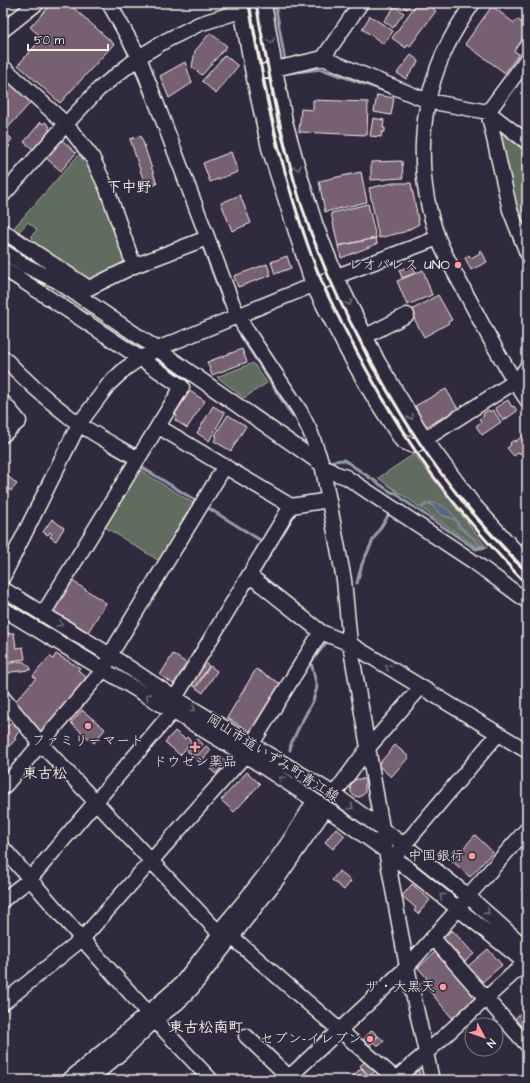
<svg xmlns="http://www.w3.org/2000/svg" width="530" height="1083" font-family="'Architects Daughter','Klee One',sans-serif">
<rect width="100%" height="100%" fill="#2f2a3d"/>
<filter id="ink" filterUnits="userSpaceOnUse"><feTurbulence type="fractalNoise" baseFrequency=".025" numOctaves="2"/><feDisplacementMap in="SourceGraphic" scale="8" xChannelSelector="R" yChannelSelector="G"/><feConvolveMatrix kernelMatrix="1 2 1 2 8 2 1 2 1" color-interpolation-filters="sRGB"/></filter>
<g filter="url(#ink)">
<path fill="#606c61" stroke="#aaaea4" d="M500 132 527 153V234L516 206Z
M82 151 91 166 127 259 124 266 88 281 29 243 33 238 31 236 37 230 28 222 16 235 11 231Z
M253 363 267 383 244 398 217 377Z
M414 454 485 545 477 547 378 478Z
M138 469 195 504 161 562 103 526Z"/>
<path fill="#566680" stroke="#959eaa" d="M428 503C441 502 449 509 456 519 458 522 459 524 461 527 468 533 476 539 482 546L481 547 464 531 458 527 457 523 454 519 441 515 432 505 429 504 421 508 423 505Z"/>
<g fill="none" stroke-linecap="round" stroke-linejoin="round">
<path stroke="#959eaa" stroke-width="3" d="M100 3 106 12
M275 3 285 61
M31 17 48 3
M124 43 130 58
M134 67 151 108
M289 73 321 69 391 93
M202 244 224 303
M241 336 292 416
M333 461 344 460 391 492 396 493 405 501 476 549 486 547
M138 465 198 502
M205 506 265 543
M357 583 362 564 374 538 391 511
M290 750 291 744 299 727 313 701 317 687 311 662 326 643"/>
</g>
<path fill="#776072" stroke="#f4f1e8" d="M52 3H68L114 44 60 103 18 65 42 38 30 27Z
M399 3H411L407 9Z
M417 3H433L436 5 433 9 436 11 410 46 408 44 406 48 392 38Z
M395 6 404 13 393 28 384 21Z
M492 6 514 23 517 19 527 27V33L514 51 519 54 505 73 465 44Z
M370 16 393 31 384 44 362 29Z
M210 33 227 46 202 75 192 67 195 51Z
M225 55 238 66 216 94 202 81Z
M411 55 419 61 406 79 397 73Z
M185 62 192 83 169 98 160 76Z
M9 81 32 101 6 130 3 127V87Z
M377 95 394 98 391 115 374 112Z
M313 100 368 102 367 135 299 132 301 109 313 110Z
M373 118 384 120 383 128H385V132H382L381 137 370 136Z
M41 122 43 124 45 122 50 127 48 129 51 131 34 150 24 142Z
M3 131 12 139 8 144 10 146 6 151 3 150Z
M141 136 157 184 146 188 130 139Z
M62 140 76 153 61 171 46 158Z
M231 152 238 172 210 182 203 163Z
M402 161 403 178 371 180V162Z
M361 172 367 202 325 212 319 181Z
M393 183H411L419 224 404 232 379 238 369 188Z
M240 195 251 223 232 231 221 203Z
M368 204 376 238 338 246 331 213Z
M376 238 377 244 341 258 338 246Z
M481 250 487 262 471 270 465 258 469 255 471 258 480 253 479 251Z
M287 256 291 268 275 274 271 262Z
M267 264 271 275 238 287 234 276Z
M413 265 415 273 402 278 399 270Z
M423 270 432 295 407 305 397 281Z
M438 295 452 320 448 322 449 323 424 337 410 311Z
M242 349 247 362 212 375 207 362Z
M446 389 458 409 426 427 415 406Z
M190 391 205 401 187 428 175 420 177 416 175 414Z
M508 400 512 407 514 406 517 411 503 421 495 408Z
M213 406 225 413 209 441 197 433Z
M489 410 490 412 493 410 501 422 482 435 476 426 481 422 479 419 484 416 483 414Z
M228 415 246 426 231 451 214 441 217 436 215 435Z
M524 435 527 440V448L520 454 519 452 514 456 507 448 511 445 510 443 514 440 515 442Z
M3 472 17 484 11 491 3 485Z
M52 519 64 528 56 541 50 537 52 534 50 532 48 535 43 532Z
M71 580 106 603 88 632 52 610Z
M14 633 16 648 23 647 25 659 3 662V648H4L3 634Z
M56 654 80 668 78 670 89 680 41 737 12 705 36 678 33 676 50 656 53 659Z
M173 654 189 665 185 671 183 670 174 684 160 675Z
M23 661 31 668 30 670 11 672 5 677 3 675V665L5 664Z
M202 661 209 666 195 687 188 682Z
M210 666 217 671 203 693 196 688Z
M256 669 281 684 251 732 227 718Z
M82 710 105 729 94 743 71 723Z
M13 721 22 729 14 737 16 739 3 753V731Z
M175 731 185 739 187 737 192 742 180 755 165 742Z
M197 739 203 744 194 756 187 751Z
M395 745 409 757 391 777 378 765Z
M206 746 211 750 200 763 195 758Z
M221 757 227 762 216 774 210 769Z
M247 772 260 784 234 812 221 800Z
M357 779H365V793L360 797 354 796 351 792 350 786 353 781Z
M336 828 345 836 333 849 325 842Z
M475 835 493 852 470 877 452 861Z
M339 871 351 881 344 890 332 880Z
M412 884 430 900 418 914 414 911 416 908 402 896Z
M452 930 474 954 463 963 442 939Z
M488 949 502 965 481 983 467 967Z
M436 951 476 997 453 1019 422 982 427 978 418 968Z
M527 1008V1033L514 1019Z
M372 1030 378 1036 368 1048 361 1042Z
M378 1036 384 1041 379 1046 373 1042Z
M365 1061 375 1071 370 1076 360 1066Z
M418 1067 421 1080H407L405 1074Z
M361 1068 367 1075 362 1080H357L353 1076Z"/>
<g fill="none" stroke-linecap="round" stroke-linejoin="round">
<defs>
<path id="minor" d="M109 3 139 57 233 305 238 316 245 328 300 411 310 431 322 464 344 580 350 644 386 851 407 967 432 1080
M240 3 253 74 269 148 313 285 348 352 373 396 402 441 411 445H416L508 386 522 374 527 367
M264 3 275 69 285 121 300 175 316 226 336 276 378 362 425 439 473 504 520 556 527 562
M473 3C464 16 455 30 448 44 418 104 415 176 438 238 447 261 460 282 471 303 488 336 506 369 527 400
M3 30 37 3
M323 58 361 3
M527 59 488 112 510 210 527 253
M3 67 66 124 92 157 107 189 134 266
M253 74 323 58 428 101 488 112 527 142
M3 195 66 124 99 89 139 57 165 41 199 24 241 11
M3 231 89 288 134 266 207 238
M3 251 24 265 57 281 157 349 334 473 346 477 474 562 527 601
M3 268C63 307 124 346 182 387L43 614
M366 336 407 315
M3 357C23 378 45 398 67 415 88 432 115 445 138 459
M3 402 19 421 3 435
M159 427 291 506 329 500
M249 575 321 632 350 644 527 751
M3 577 79 424 109 384 126 368 141 358 157 349 313 285 438 238
M3 589 43 614 110 655 175 698 334 794 404 845 468 896 527 949
M3 609 245 755 326 808 386 851 527 964
M3 698 41 744 220 934 231 939
M175 698 291 506
M3 788 104 669 113 650 225 466
M334 794 368 748 421 687
M3 848 82 939 148 1013 211 1080
M399 851 498 734
M3 900 30 879 173 711
M219 931C254 891 288 848 314 801
M232 937 397 1080
M433 938 527 1045
M3 1003 82 939 245 755 321 632
M246 1036 289 1077
M69 1080 140 1020 181 984 220 934
M89 1080 121 1053 155 1020 177 1003 192 988 278 878 326 808
M286 1080 407 967 458 909 468 896 527 829
M394 1080 426 1053 527 961"/>
</defs>
<use href="#minor" stroke="#f4f1e8" stroke-width="17"/>
<use href="#minor" stroke="#2f2a3d" stroke-width="14"/>
<path stroke="#f4f1e8" stroke-width="3" d="M249 3C265 91 282 178 314 262 326 294 342 324 358 354 378 391 399 428 423 462 454 506 490 546 527 585
M256 3C268 71 281 138 301 204 317 253 338 301 363 346 383 384 404 421 429 457 458 498 492 536 527 572"/>
</g>
<defs><path id="oneway-chevron" d="M-2-3.5L2.5 0L-2 3.5" fill="none" stroke-width="1.6" stroke-linecap="round" stroke-linejoin="round"/></defs>
<g stroke="#747079">
<use href="#oneway-chevron" transform="translate(271 41) rotate(81)"/>
<use href="#oneway-chevron" transform="translate(298 168) rotate(75)"/>
<use href="#oneway-chevron" transform="translate(349 303) rotate(64)"/>
<use href="#oneway-chevron" transform="translate(411 417) rotate(59)"/>
<use href="#oneway-chevron" transform="translate(60 624) rotate(30)"/>
<use href="#oneway-chevron" transform="translate(388 667) rotate(-149)"/>
<use href="#oneway-chevron" transform="translate(148 696) rotate(-149)"/>
<use href="#oneway-chevron" transform="translate(193 709) rotate(31)"/>
<use href="#oneway-chevron" transform="translate(281 779) rotate(-146)"/>
<use href="#oneway-chevron" transform="translate(351 807) rotate(36)"/>
<use href="#oneway-chevron" transform="translate(442 896) rotate(-141)"/>
<use href="#oneway-chevron" transform="translate(487 912) rotate(42)"/>
</g>
</g>
<g fill="#ff9aa2" stroke="#2f2a3d" stroke-width="1.5">
<circle cx="458" cy="265" r="4"/>
<circle cx="88" cy="726" r="4"/>
<path d="M193 741h4v4h4v4h-4v4h-4v-4h-4v-4h4z"/>
<circle cx="472" cy="856" r="4"/>
<circle cx="443" cy="987" r="4"/>
<circle cx="370" cy="1039" r="4"/>
</g>
<g text-anchor="middle" dominant-baseline="central" stroke-width="3" stroke-linejoin="round" paint-order="stroke">
<g font-size="14" fill="#f4f1e8" stroke="#2f2a3d" text-anchor="end">
<text x="450" y="265">レオパレス UNO</text>
<text x="88" y="741" text-anchor="middle">ファミリーマート</text>
<text x="195" y="762" text-anchor="middle">ドウゼン薬品</text>
<text x="464" y="856">中国銀行</text>
<text x="435" y="987">ザ・大黒天</text>
<text x="362" y="1039">セブン-イレブン</text>
</g>
<g font-size="14" fill="#f4f1e8" stroke="#2f2a3d">
<text transform="translate(273 758) rotate(32)">岡山市道いずみ町青江線</text>
</g>
<g font-size="15" font-weight="bold" fill="#f4f1e8" stroke="#2f2a3d">
<text x="129" y="187">下中野</text>
<text x="45" y="773">東古松</text>
<text x="206" y="1027">東古松南町</text>
</g>
</g>
<rect width="530" height="1083" fill="none" stroke="#2f2a3d" stroke-width="16"/>
<rect x="8" y="8" width="514" height="1067" fill="none" stroke="#f4f1e8" stroke-width="1.5" filter="url(#ink)"/>
<g transform="translate(484 1037) rotate(131)"><circle r="19" fill="#2f2a3d" stroke="#7e7a81"/>
<path d="M0-3L7 15L0 10L-7 15Z" fill="#ff9aa2"/>
<text y="-6" font-size="11" font-weight="bold" text-anchor="middle" fill="#f4f1e8">N</text>
</g>
<path d="M28 44v6h80v-6" fill="none" stroke="#f4f1e8" stroke-width="2"/>
<text x="34" y="44" font-size="12" fill="#f4f1e8" stroke="#2f2a3d" stroke-width="3" paint-order="stroke">50 m</text>
</svg>
